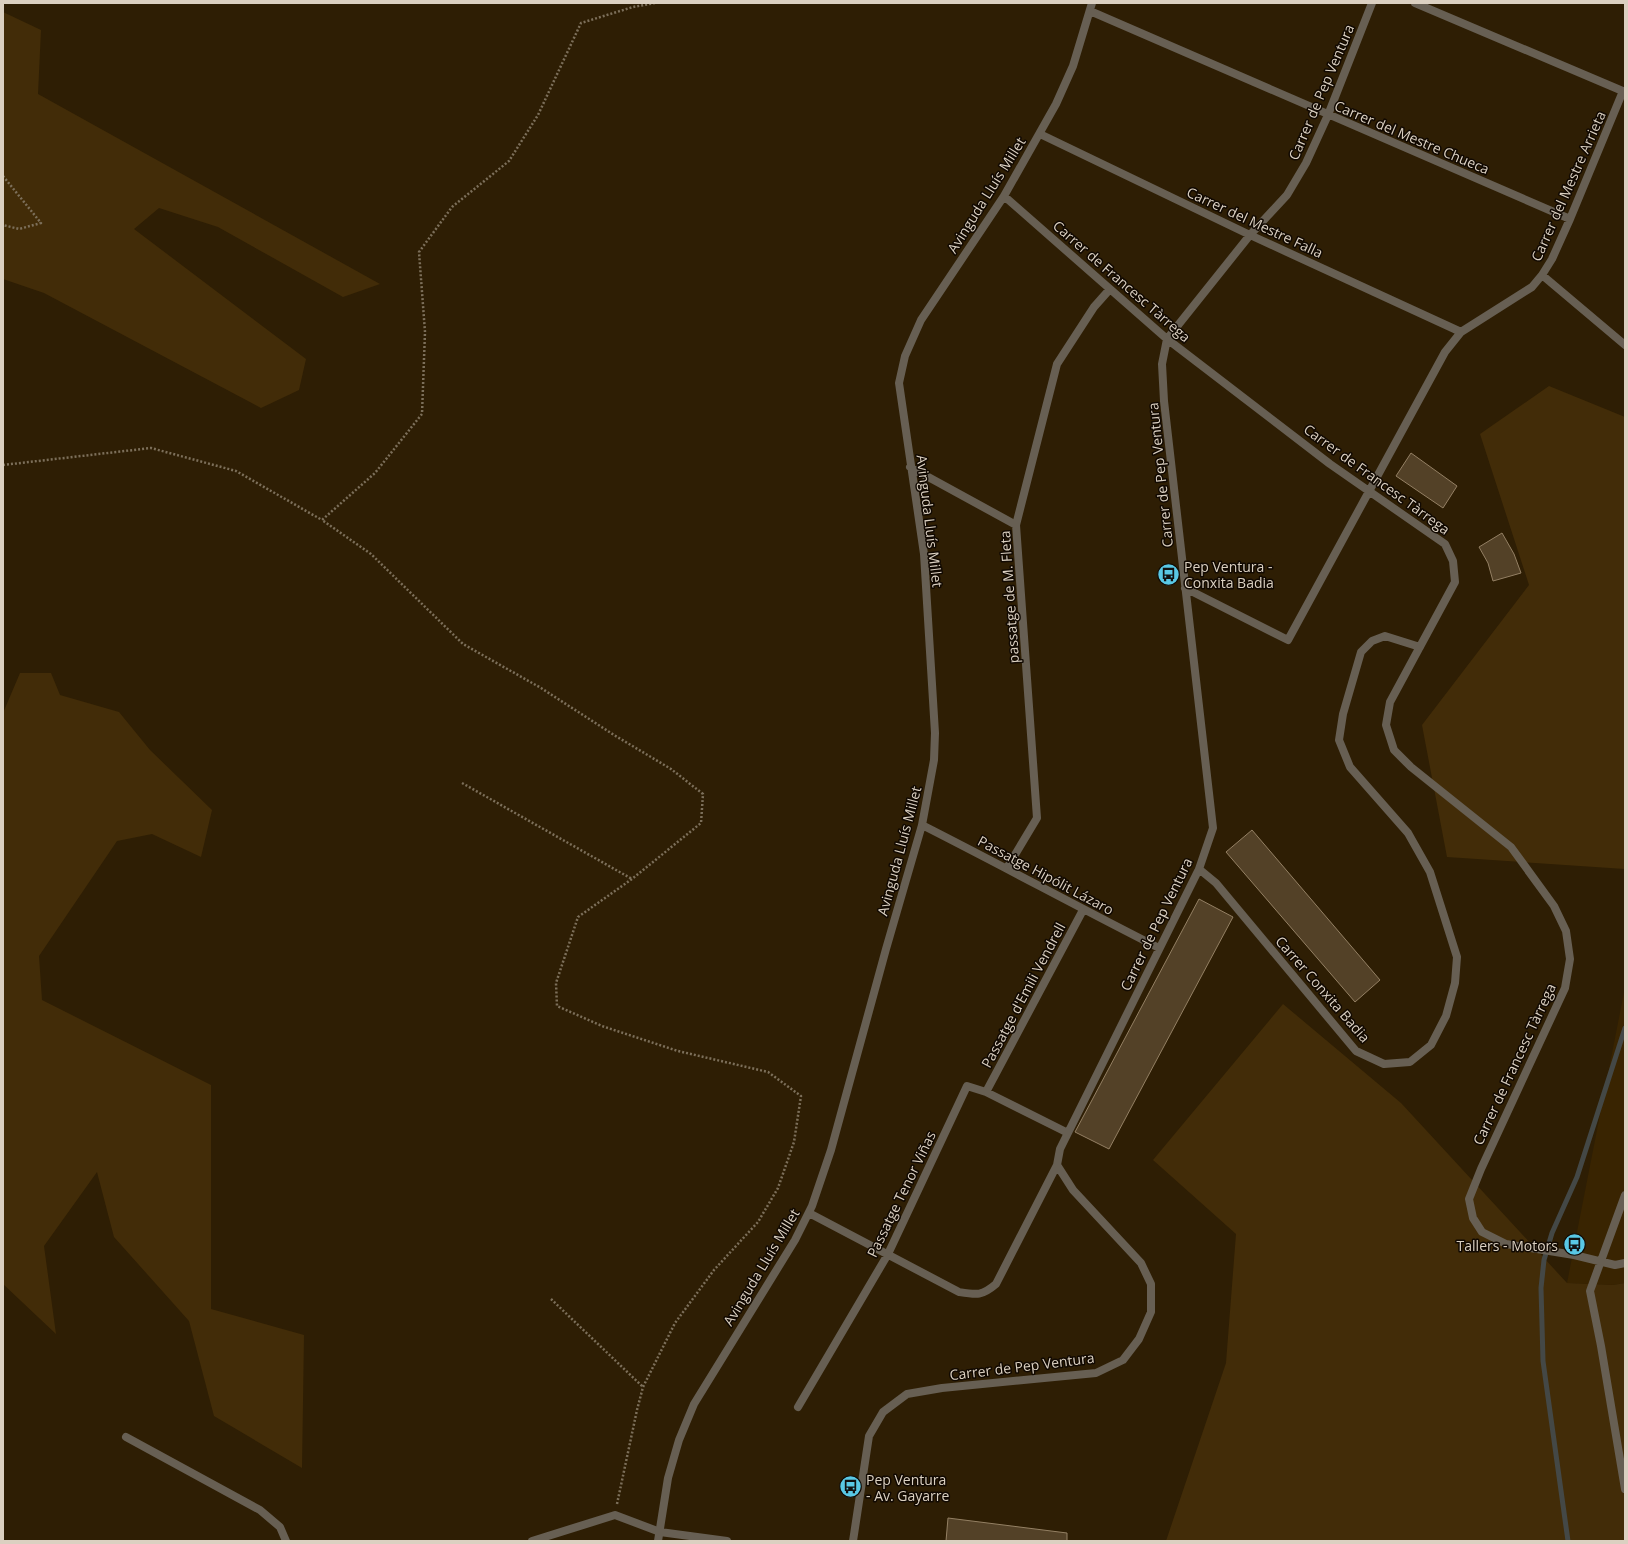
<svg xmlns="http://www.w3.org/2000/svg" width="1628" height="1544" font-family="'Open Sans',sans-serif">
<rect width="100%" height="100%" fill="#2e1e04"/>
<path fill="#392401" d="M1625 987V1283L1613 1285 1567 1283Z"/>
<path fill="#422c08" d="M3 12 41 30 38 94 380 284 343 297 218 227 159 208 134 229 306 359 299 390 261 408 44 293 3 279Z
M1549 386 1625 417V869L1447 857 1422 725 1529 585 1480 434Z
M20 673H51L60 695 119 712 150 750 212 810 201 857 152 834 117 841 39 956 42 1000 211 1085V1309L304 1335 302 1468 214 1416 189 1321 114 1237 97 1172 44 1246 56 1334 3 1284V713Z
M1283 1004 1401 1103 1567 1283 1613 1285 1625 1283V1541H1166L1226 1363 1236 1234 1153 1160Z"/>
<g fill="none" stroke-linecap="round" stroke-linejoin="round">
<path stroke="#444846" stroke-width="5" d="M1568 1541 1543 1361 1541 1288 1544 1260 1552 1233 1577 1177 1625 1028"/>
</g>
<path fill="#534127" stroke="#948064" d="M1411 453 1457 486 1443 508 1396 476Z
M1502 533 1514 554 1521 573 1493 581 1488 563 1479 547Z
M1252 830 1380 980 1355 1002 1226 852Z
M1199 899 1233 917 1109 1149 1075 1132Z
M948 1518 1067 1533V1541H946Z"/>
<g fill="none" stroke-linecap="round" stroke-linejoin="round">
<path stroke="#7c6f5a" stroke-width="2.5" stroke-dasharray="2 2" stroke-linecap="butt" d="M3 176 41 223 19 229 3 225
M3 465 151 448 236 471 322 520
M462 783 632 879
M551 1299 643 1387
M617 1504 637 1410 643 1387 675 1323 714 1270 758 1222 778 1188 794 1142 801 1096 768 1072 678 1051 602 1026 557 1006 556 983 578 917 632 879 701 823 703 794 671 769 614 735 541 688 463 644 371 554 322 520 375 473 422 414 425 332 419 252 452 207 509 161 538 115 581 23 633 7 655 3"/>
<path stroke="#675f53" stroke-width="8" d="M126 1437 260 1510 280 1527 286 1541
M532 1541 615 1515 660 1532"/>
<path stroke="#675f53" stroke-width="8" d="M1415 3 1625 92
M1090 11 1570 219
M1040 134 1250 235 1461 332
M1004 196 1167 339 1330 464 1445 544 1453 561 1455 582 1390 702 1386 725 1394 750 1411 767 1511 847 1554 906 1566 931 1570 959 1565 988 1481 1169 1469 1199 1473 1218 1482 1232 1506 1244 1574 1255 1615 1265 1625 1263
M1542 275 1625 345
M910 467 1016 525
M1185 588 1288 640 1445 352 1461 332 1532 287 1542 275 1552 259 1570 219 1623 91
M922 825C1001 865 1080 908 1159 948
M1007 868 1037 818 1016 525 1057 364 1094 307 1110 289
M1199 869 1216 883 1356 1051 1384 1064 1410 1062 1431 1045 1446 1016 1455 983 1457 957 1430 872 1408 833 1350 767 1339 740 1343 714 1361 652 1372 641 1385 636 1420 647
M986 1092 1083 910
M1625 1195 1590 1291 1601 1346 1625 1489
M809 1213 959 1292C977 1295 982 1296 996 1284L1057 1165
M798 1407 888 1254 967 1086 986 1092 1068 1133
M660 1532 727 1541
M658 1541 668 1478 679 1440 694 1404 795 1240 812 1206 831 1150 886 949 922 825 934 760 935 733 924 554 899 383 905 356 921 320 1004 196 1056 104 1073 66 1092 3
M853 1541 869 1436 883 1412 907 1394 942 1388 1096 1373 1123 1360 1139 1339 1151 1312V1284L1141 1263 1073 1190 1057 1165 1060 1149 1199 869 1213 828 1164 401 1162 364 1167 339 1250 235 1287 195 1306 163 1328 115 1372 3"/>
</g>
<defs>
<symbol id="bus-disc" viewBox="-11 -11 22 22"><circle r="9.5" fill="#59c8e5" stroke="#110902"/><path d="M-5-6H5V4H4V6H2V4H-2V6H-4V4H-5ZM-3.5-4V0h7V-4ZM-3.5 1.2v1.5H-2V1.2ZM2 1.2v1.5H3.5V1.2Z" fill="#111"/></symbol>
</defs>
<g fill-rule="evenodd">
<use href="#bus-disc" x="1156" y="562" width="25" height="25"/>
<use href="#bus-disc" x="1562" y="1232" width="25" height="25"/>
<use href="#bus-disc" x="838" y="1474" width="25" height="25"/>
</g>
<g text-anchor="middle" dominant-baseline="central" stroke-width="3" stroke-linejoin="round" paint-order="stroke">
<g font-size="14" fill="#dbd0c1" stroke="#110902">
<text transform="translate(1321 92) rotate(-67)">Carrer de Pep Ventura</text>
<text transform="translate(1412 137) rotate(23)">Carrer del Mestre Chueca</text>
<text transform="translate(1568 186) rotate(-66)">Carrer del Mestre Arrieta</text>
<text transform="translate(986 195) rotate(-58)">Avinguda Lluís Millet</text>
<text transform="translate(1255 222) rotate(25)">Carrer del Mestre Falla</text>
<text transform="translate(1122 281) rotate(41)">Carrer de Francesc Tàrrega</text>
<text transform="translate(1160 475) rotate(-96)">Carrer de Pep Ventura</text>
<text transform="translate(1377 479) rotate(36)">Carrer de Francesc Tàrrega</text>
<text transform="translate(930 521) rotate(83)">Avinguda Lluís Millet</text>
<text transform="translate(1009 597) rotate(-94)">passatge de M. Fleta</text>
<text transform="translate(899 851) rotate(-75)">Avinguda Lluís Millet</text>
<text transform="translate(1046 875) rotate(28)">Passatge Hipólit Lázaro</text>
<text transform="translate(1156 924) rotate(-64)">Carrer de Pep Ventura</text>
<text transform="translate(1323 989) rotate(49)">Carrer Conxita Badia</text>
<text transform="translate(1023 995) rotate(-62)">Passatge d'Emili Vendrell</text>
<text transform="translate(1514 1064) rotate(-65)">Carrer de Francesc Tàrrega</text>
<text transform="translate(901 1194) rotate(-64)">Passatge Tenor Viñas</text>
<text transform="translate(761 1267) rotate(-59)">Avinguda Lluís Millet</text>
<text transform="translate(1022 1366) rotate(-7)">Carrer de Pep Ventura</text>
</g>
<g font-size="14" fill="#dbd0c1" stroke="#110902" text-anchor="start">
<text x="1184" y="566">Pep Ventura -<tspan x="1184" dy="16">Conxita Badia</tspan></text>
<text x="1558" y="1245" text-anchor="end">Tallers - Motors</text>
<text x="866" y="1479">Pep Ventura<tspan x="866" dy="16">- Av. Gayarre</tspan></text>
</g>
</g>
<rect width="1628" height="1544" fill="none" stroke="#dbd0c1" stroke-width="8"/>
</svg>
